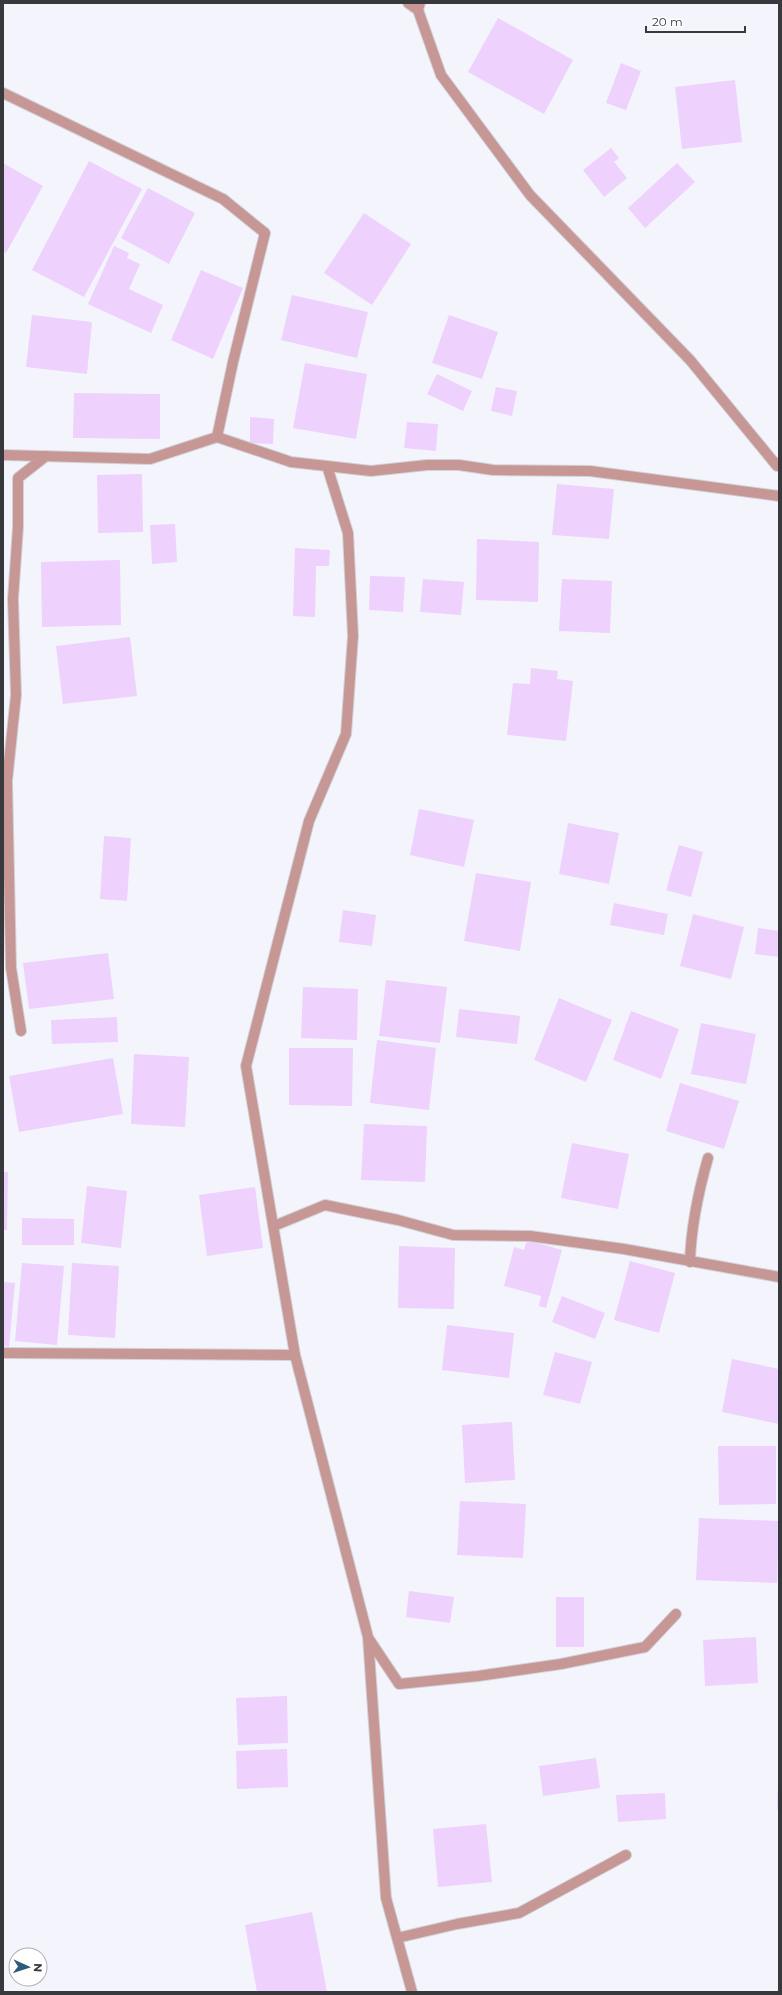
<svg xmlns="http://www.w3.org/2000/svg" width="782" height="1995" font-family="Montserrat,sans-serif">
<rect width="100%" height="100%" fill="#f4f5fc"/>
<path fill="#eed1fc" d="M498 18 573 60 544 114 468 72Z
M621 63 641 71 626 110 606 103Z
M735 80 742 142 682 149 675 87Z
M611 148 619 158 614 162 627 178 604 197 583 170Z
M89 161 142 189 84 297 32 270Z
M3 163 43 186 6 253 3 251Z
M677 163 695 182 645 228 628 208Z
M148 188 195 213 169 264 121 238Z
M364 213 411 244 372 305 324 273Z
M114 246 129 253 127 258 140 264 129 289 163 305 151 333 88 304Z
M201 270 243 288 213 359 171 340Z
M292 295 368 312 357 358 281 340Z
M32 315 92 322 87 374 26 367Z
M449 315 498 332 482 379 432 363Z
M305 363 367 374 356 439 293 428Z
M437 374 472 391 463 411 427 394Z
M496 387 517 391 512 416 491 411Z
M74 393 160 394V439L73 438Z
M250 417 274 419 273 444 250 443Z
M407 422 438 424 436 451 404 448Z
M142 474 143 532 98 533 97 475Z
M557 484 614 489 609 539 552 535Z
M175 524 177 562 152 564 150 525Z
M477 539 539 542 538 602 476 600Z
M295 548 330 550 329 566H316L315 617 293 616Z
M120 560 121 625 42 627 41 562Z
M370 576 405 577 403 612 369 610Z
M423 579 464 582 461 615 420 612Z
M562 579 612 581 610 633 559 631Z
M130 637 137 696 63 704 56 646Z
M531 668 558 671 557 679 573 681 566 741 507 735 513 683 530 684Z
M419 809 474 820 464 867 410 855Z
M568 823 619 833 609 884 559 874Z
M104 836 131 838 127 901 100 899Z
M679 845 703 852 691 897 666 890Z
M476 873 531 882 520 951 464 941Z
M614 903 668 914 664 935 610 925Z
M343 910 376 915 372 946 339 942Z
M693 914 744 927 731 979 680 966Z
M758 928 779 931V957L755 954Z
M108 953 114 999 29 1009 23 963Z
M386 980 447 987 440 1043 379 1036Z
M303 987 358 989 357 1040 301 1038Z
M559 998 612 1020 586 1082 534 1060Z
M459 1009 520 1016 517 1044 456 1037Z
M631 1011 679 1029 661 1079 613 1060Z
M117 1017 118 1042 52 1044 51 1020Z
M701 1023 756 1034 746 1084 691 1074Z
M377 1040 436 1048 429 1110 370 1103Z
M289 1048H353L352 1106 289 1105Z
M134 1054 189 1057 185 1127 131 1124Z
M113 1058 123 1114 19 1132 9 1076Z
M680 1083 739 1101 724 1149 666 1131Z
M364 1124 427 1126 425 1182 361 1180Z
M572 1143 629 1154 618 1209 561 1198Z
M3 1172H8L7 1230H3Z
M87 1186 127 1191 121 1248 81 1243Z
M255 1187 263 1248 207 1256 199 1195Z
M22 1218 74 1219V1245H22Z
M527 1240 562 1250 546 1308 539 1306 541 1296 504 1286 514 1247 524 1250Z
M399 1246 455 1248 454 1309 398 1308Z
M630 1261 675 1273 659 1333 614 1320Z
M22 1263 64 1266 57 1345 15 1341Z
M72 1263 119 1266 115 1338 68 1335Z
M3 1282 15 1283 9 1347 3 1346Z
M562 1296 605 1313 595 1339 552 1322Z
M447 1325 514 1333 509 1378 442 1370Z
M555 1352 592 1362 580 1404 543 1395Z
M732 1359 779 1369V1424L722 1412Z
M512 1422 515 1480 465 1483 462 1425Z
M718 1446H776V1504L719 1505Z
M460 1501 526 1504 523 1558 457 1555Z
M699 1518 779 1521 777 1583 696 1580Z
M409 1591 454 1597 450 1623 406 1617Z
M556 1597H584V1647H556Z
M756 1637 758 1683 705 1686 703 1640Z
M287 1696 288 1743 238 1745 236 1698Z
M287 1749 288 1787 237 1789 236 1751Z
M596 1758 600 1788 543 1796 539 1766Z
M778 1784H779V1809H777Z
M665 1793 666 1819 618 1822 616 1795Z
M486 1824 492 1882 438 1887 433 1829Z
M312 1912 327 1992H257L245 1925Z"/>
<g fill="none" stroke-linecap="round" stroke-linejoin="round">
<defs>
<path id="minor" d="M408 3 418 10
M420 3 418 10 441 75 530 195 690 360 777 466 779 463
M3 93 223 199 265 233 233 362 217 437
M3 455 150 459 217 437 291 462 327 466 371 471 427 465H459L493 470 590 471 779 496
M327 466 348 533 353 636 346 734 309 821 246 1066 295 1355 368 1637 386 1898 412 1992
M21 1031 11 968 7 781 16 695 13 599 18 527V478L46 456
M274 1226 325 1205 398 1220 453 1235 530 1236 624 1249 779 1277
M690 1262C691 1226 698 1193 708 1158
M3 1353 295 1355
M369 1639 399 1684 478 1676 561 1664 645 1647 676 1614
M397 1938 457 1924 519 1913 626 1855"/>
</defs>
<use href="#minor" stroke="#d2d3d9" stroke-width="12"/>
<use href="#minor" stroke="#c69795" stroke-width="10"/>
</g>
<rect width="782" height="1995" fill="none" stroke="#38393c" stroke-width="8"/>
<g transform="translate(28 1967) rotate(93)"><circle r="19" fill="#ffffff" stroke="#afb0b1"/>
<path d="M0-3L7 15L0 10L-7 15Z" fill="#2b5c7a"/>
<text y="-6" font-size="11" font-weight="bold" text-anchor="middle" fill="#38393c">N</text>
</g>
<path d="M646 26v6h99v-6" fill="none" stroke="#38393c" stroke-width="2"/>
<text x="652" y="26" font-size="12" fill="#38393c" stroke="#ffffff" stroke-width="3" paint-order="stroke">20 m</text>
</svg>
